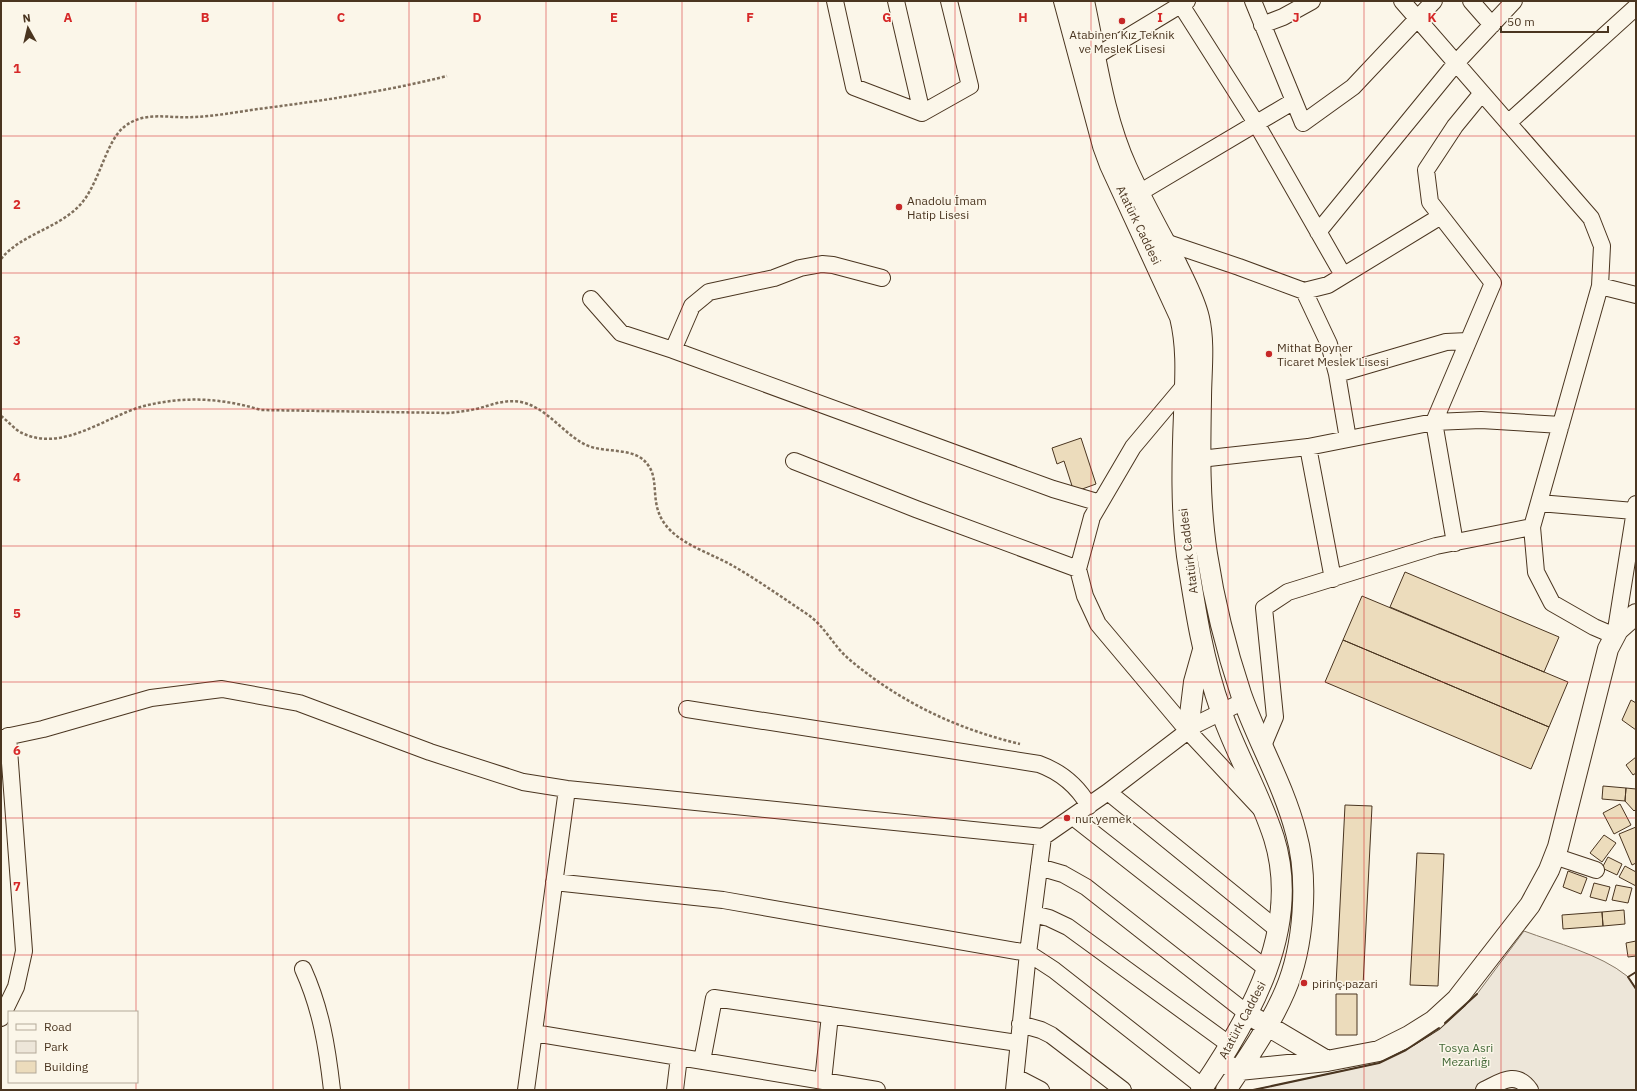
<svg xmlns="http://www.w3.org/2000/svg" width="1637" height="1091" font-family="'IBM Plex Sans',sans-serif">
<rect width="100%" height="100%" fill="#fbf6e9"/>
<path fill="#ede6d9" stroke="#887966" d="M1524 931C1556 943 1600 954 1627 976 1631 979 1633 985 1636 989V1090H1253L1379 1063 1406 1050 1432 1034 1477 994Z"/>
<path fill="#ecdcbc" stroke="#4a3520" d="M1081 438 1096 484 1074 492 1064 461 1057 464 1052 448Z
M1405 572 1559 637 1544 672 1390 607Z
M1362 596 1568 682 1549 727 1343 640Z
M1343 640 1549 727 1531 769 1325 682Z
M1631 700 1636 703V730L1622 720Z
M1636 757V773L1633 775 1626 765Z
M1603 786 1626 788 1625 801 1602 799Z
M1626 788 1636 789V809L1634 811 1625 801Z
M1620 804 1631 825 1614 834 1603 813Z
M1345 805 1372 806 1363 986 1336 985Z
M1636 827V863L1632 865 1619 834Z
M1604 835 1616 843 1602 862 1590 853Z
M1417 853 1444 854 1438 986 1410 985Z
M1608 857 1622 864 1617 875 1602 868Z
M1625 866 1636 872V886L1619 877Z
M1568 871 1587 878 1581 894 1563 887Z
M1594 883 1610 887 1606 901 1590 897Z
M1616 885 1632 888 1628 903 1612 900Z
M1624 910 1625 924 1603 926 1602 912Z
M1602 912 1603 926 1563 929 1562 915Z
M1636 941V956L1628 957 1626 943Z
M1336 994H1357V1035H1336Z"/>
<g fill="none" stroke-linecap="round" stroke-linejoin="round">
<defs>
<path id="minor" d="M835 1 854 87 922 113 970 86 949 1
M896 1 922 113
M1253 1 1303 123 1353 87 1434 1
M1402 1 1591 218 1602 246 1600 286 1532 527 1536 572 1552 603 1594 627 1615 636 1636 504
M1471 1 1492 25
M1181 5 1256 123 1343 275
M1262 25 1283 17 1312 1
M1096 56 1187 1
M1508 123 1636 7
M1139 193 1294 101
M1318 232 1456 63 1514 1
M1165 242 1239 267 1304 291 1328 285 1441 216
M1600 286 1636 295
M1304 291 1329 344 1337 374 1348 439
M591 299 621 333 673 350 1053 489 1100 503
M673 350 692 306 709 292 774 278 800 268 822 264 833 265 882 278
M1337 374 1446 342 1468 341
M1185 385 1133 447 1092 517 1078 569 1085 596 1098 624 1188 731 1260 808
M1308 447 1333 579
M1200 459 1308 447 1434 422 1481 420 1561 425
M794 461 916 509 1078 569
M1539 503 1634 511
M1455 543 1434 422 1493 283 1430 202 1426 170 1455 126 1482 93
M687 709 1039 764C1061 772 1077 785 1089 806
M1 738 43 729 151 698 222 689 299 703 430 752 523 782 567 789 1043 837 1108 792 1197 724 1244 701
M1262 748 1275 717 1264 608 1288 592 1436 546 1532 527
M1108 792 1278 930
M1073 817 1268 970
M1554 856 1596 870
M1039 867 1063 874 1086 887 1248 1014
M554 882 723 900 1028 953 1054 970 1203 1087
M1033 914 1049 918 1068 927 1230 1045
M303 969C321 1009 327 1046 332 1090
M1 1018 16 987 24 951 8 736
M1020 1024 1041 1030 1051 1035 1123 1090
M534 1033 877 1090
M702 1061 714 998 1018 1043
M1016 1077 1041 1090
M823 1081 830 1015
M526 1090 567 789
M675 1090 679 1057
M1014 1090 1028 953 1043 837
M1484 1090C1501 1082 1516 1070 1530 1090"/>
<path id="major" d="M1064 1 1103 146 1110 165 1180 317C1188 350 1185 382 1184 414 1182 462 1181 509 1187 556 1195 608 1203 661 1221 711 1236 754 1260 794 1274 838 1302 928 1250 1018 1201 1090
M1084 1C1096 56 1103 116 1127 168 1142 201 1160 233 1177 265 1185 282 1195 300 1199 318 1205 344 1201 373 1201 399 1200 450 1199 502 1207 554 1214 600 1226 649 1241 694 1257 740 1284 786 1296 833 1309 879 1304 947 1285 991 1270 1026 1247 1059 1226 1090
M1188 731 1194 682 1203 650
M1256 1019 1327 1061
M1231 1067 1239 1070 1327 1061 1379 1051 1409 1036 1433 1021 1457 999 1530 905 1549 870 1558 847 1608 649 1618 630 1636 614"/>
</defs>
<use href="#minor" stroke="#4a3520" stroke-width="18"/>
<use href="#major" stroke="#4a3520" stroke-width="22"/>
<path stroke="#7f6f5c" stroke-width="2.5" stroke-dasharray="3 2" stroke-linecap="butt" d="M1 259C20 235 56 229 78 207 99 187 105 142 124 127 145 110 170 119 194 117 218 116 242 111 266 108 327 100 387 91 447 76
M1 416C8 421 15 430 22 433 63 453 106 416 144 406 184 396 222 398 261 410L448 413C458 412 467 411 476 409 492 405 504 399 521 402 548 408 562 433 586 445 606 454 635 446 648 465 661 482 647 507 670 530 687 547 715 555 735 567 759 581 783 598 807 614 824 625 834 647 850 660 900 702 957 729 1020 744"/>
<use href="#minor" stroke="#fbf6e9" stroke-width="16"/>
<use href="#major" stroke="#fbf6e9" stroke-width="20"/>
<path stroke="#4a3520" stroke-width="2" d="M1636 972 1628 977 1636 989
M1445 1023 1477 994
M1253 1090 1379 1063 1406 1050 1439 1028"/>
</g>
<path fill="none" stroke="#d62828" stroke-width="1" stroke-opacity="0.55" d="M136 1V1012M273 1V1090M409 1V1090M546 1V1090M682 1V1090M818 1V1090M955 1V1090M1091 1V1090M1228 1V1090M1364 1V1090M1501 1V1090M1 136H1636M1 273H1636M1 409H1636M1 546H1636M1 682H1636M1 818H1636M1 955H1636M136 1082V1090"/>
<g fill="#c62828" stroke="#fbf6e9" stroke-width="1.5">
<circle cx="1122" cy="21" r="4"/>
<circle cx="899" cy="207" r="4"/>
<circle cx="1269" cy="354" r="4"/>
<circle cx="1067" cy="818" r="4"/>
<circle cx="1304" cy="983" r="4"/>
</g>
<g text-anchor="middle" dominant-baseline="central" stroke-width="3" stroke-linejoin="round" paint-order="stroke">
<g font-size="12" fill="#4a3520" stroke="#fbf6e9" text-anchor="start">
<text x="1122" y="34" text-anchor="middle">Atabinen Kız Teknik<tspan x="1122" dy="14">ve Meslek Lisesi</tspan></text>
<text x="907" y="200">Anadolu İmam<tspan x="907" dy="14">Hatip Lisesi</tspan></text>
<text x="1277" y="347">Mithat Boyner<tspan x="1277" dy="14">Ticaret Meslek Lisesi</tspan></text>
<text x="1075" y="818">nur yemek</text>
<text x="1312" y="983">pirinç pazari</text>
</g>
<g font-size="12" fill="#4a3520" stroke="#fbf6e9">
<text transform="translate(1139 225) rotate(64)">Atatürk Caddesi</text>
<text transform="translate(1188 551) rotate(-97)">Atatürk Caddesi</text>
<text transform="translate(1242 1020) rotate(-62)">Atatürk Caddesi</text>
</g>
<g font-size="12" fill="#436837" stroke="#fbf6e9">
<text x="1466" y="1047">Tosya Asri<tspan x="1466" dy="14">Mezarlığı</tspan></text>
</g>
</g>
<g font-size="13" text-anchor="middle" font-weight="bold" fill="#d62828" stroke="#fbf6e9" stroke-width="3" stroke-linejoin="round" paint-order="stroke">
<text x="68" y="22">A</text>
<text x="205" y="22">B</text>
<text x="341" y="22">C</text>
<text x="477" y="22">D</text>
<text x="614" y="22">E</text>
<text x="750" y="22">F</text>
<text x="887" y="22">G</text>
<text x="1023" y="22">H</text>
<text x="1160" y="22">I</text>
<text x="1296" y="22">J</text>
<text x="1432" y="22">K</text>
<text x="17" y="73">1</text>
<text x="17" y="209">2</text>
<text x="17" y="345">3</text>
<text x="17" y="482">4</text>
<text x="17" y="618">5</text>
<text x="17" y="755">6</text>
<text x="17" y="891">7</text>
</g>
<rect width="1637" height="1091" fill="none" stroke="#4a3520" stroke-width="4"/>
<rect x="8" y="1011" width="130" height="72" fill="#fbf6e9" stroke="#b4a999"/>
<rect x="16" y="1024" width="20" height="6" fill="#fbf6e9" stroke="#b4a999"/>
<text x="44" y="1031" font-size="12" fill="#4a3520">Road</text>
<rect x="16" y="1041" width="20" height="12" fill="#ede6d9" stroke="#b4a999"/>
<text x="44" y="1051" font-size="12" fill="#4a3520">Park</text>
<rect x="16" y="1061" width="20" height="12" fill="#ecdcbc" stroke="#b4a999"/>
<text x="44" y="1071" font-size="12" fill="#4a3520">Building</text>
<g transform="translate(28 28) rotate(352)" stroke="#fbf6e9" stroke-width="3" paint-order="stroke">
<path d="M0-3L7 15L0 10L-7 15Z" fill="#4a3520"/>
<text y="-6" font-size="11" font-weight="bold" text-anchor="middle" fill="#4a3520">N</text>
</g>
<path d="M1501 26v6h107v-6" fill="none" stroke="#4a3520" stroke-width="2"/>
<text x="1507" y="26" font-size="12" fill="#4a3520" stroke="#fbf6e9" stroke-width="3" paint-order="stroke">50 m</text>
</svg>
